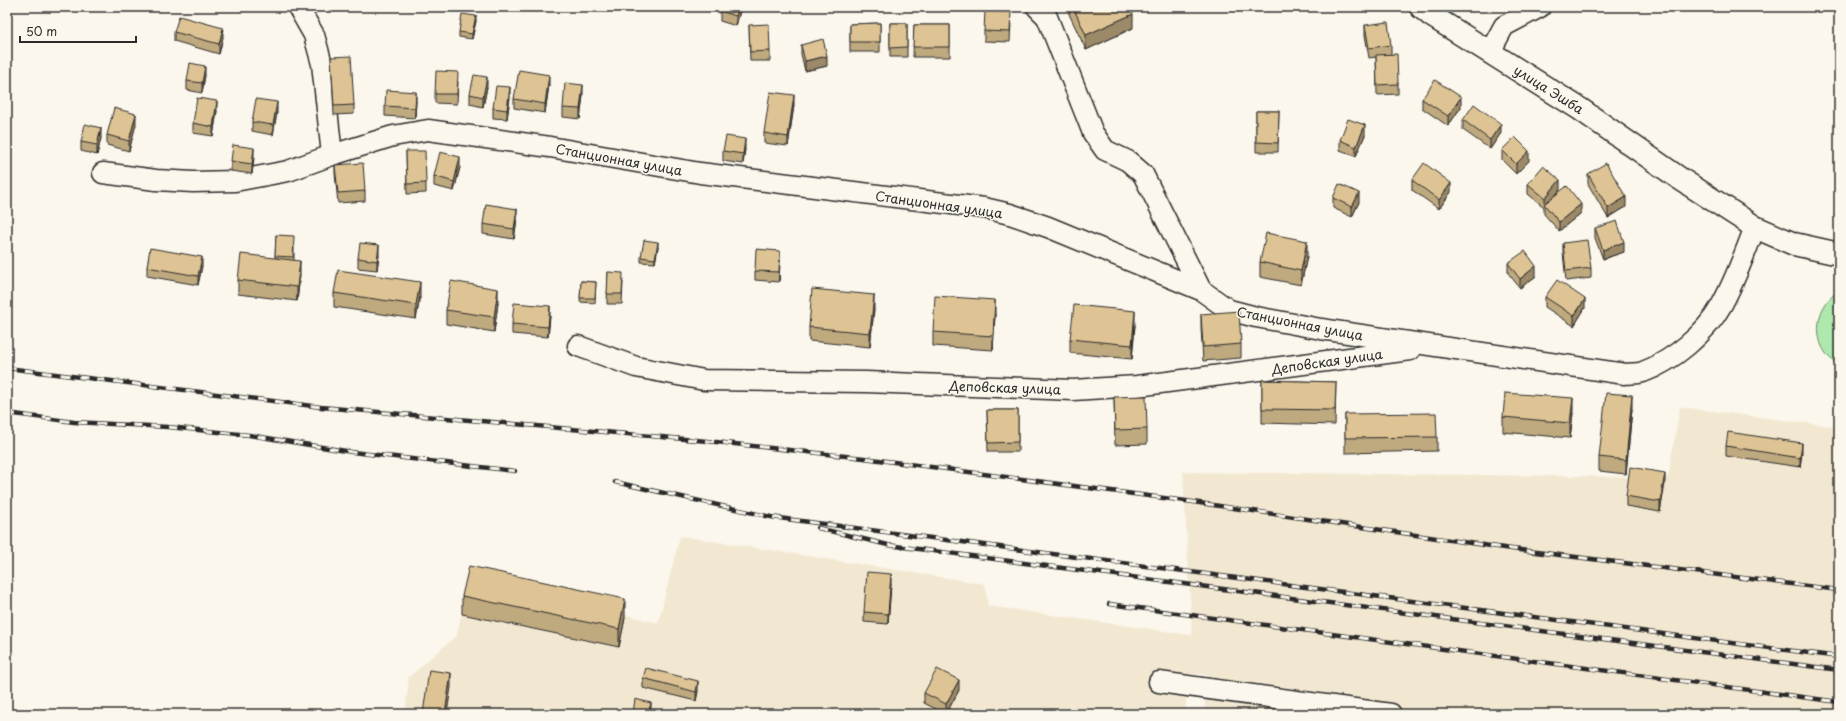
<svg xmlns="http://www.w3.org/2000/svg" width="1846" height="721" font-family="'Playpen Sans',sans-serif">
<rect width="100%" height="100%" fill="#fbf7ec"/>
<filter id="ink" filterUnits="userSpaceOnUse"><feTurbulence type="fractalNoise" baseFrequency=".025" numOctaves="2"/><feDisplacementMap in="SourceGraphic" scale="8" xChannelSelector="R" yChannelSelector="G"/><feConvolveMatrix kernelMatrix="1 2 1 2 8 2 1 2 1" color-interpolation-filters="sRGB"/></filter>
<g filter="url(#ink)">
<path fill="#f2e8d2" d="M1680 407 1839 427V714H1204L1207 675 1189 674 1185 714H405L409 677 457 635 470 575 658 623 680 536 985 584 988 606 1192 635 1183 472 1668 477Z"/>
<path fill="#aee8ac" stroke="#6c8a6c" d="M1839 291V365C1811 350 1812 307 1839 291Z"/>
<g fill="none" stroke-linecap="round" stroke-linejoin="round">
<defs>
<path id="minor" d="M298 7 314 35 322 64 332 155
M1037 7 1047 17 1093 133 1105 150 1128 161 1143 174 1201 290
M1490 52 1504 26 1540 7
M103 173 156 180 193 182 235 181 288 171 332 155 393 136 428 130 550 147 700 173 984 208 1010 214 1048 227 1201 290 1229 310 1256 317 1321 329 1625 374C1631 373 1638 374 1643 372 1673 361 1706 333 1721 306 1735 281 1745 253 1755 227
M578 346 636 367 704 380 866 382 1073 390 1137 386 1410 350
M1159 682 1391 714"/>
<path id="highway" d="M1421 7 1432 16 1580 109 1679 178 1755 227 1794 244 1839 254"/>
</defs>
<use href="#minor" stroke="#2b2b2b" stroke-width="23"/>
<use href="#highway" stroke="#2b2b2b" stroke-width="25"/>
<use href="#minor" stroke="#fbf7ec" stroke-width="20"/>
<use href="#highway" stroke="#fbf7ec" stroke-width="22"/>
<defs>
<path id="rail" d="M7 368 321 407 707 441 864 458 1186 501 1504 548 1839 590
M7 413 74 422 168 427 249 435 352 452 515 471
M615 482 771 517 1839 657
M818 528 888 545 1839 670
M1109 604 1839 702"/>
</defs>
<use href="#rail" stroke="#2b2b2b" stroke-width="4.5"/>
<use href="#rail" stroke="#fbf7ec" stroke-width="3" stroke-dasharray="9" stroke-linecap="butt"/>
</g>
<path fill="#bfa97f" stroke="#2b2b2b" d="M741 7 736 26 720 21V11Z
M1069 7H1073L1133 28 1086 50 1069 14Z
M476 21 472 39 459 37V32Z
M1011 22 1010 42 984 41V31Z
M880 23V52H850V24Z
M890 23H907V57H890Z
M749 25 770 51V61H750Z
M914 25H950V57H913Z
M1365 25 1391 45V54L1398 84V94L1377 95 1376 57 1369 58 1365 35Z
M174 32 223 37 219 54 174 41Z
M801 45 827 66 805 71 801 54Z
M331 57 354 105V114L334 115Z
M205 75 202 93 187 90V81Z
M458 82 457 104 435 103V94Z
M549 85 545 113 514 108V99Z
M487 87 483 107 470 104V94Z
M583 95 580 119 563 117V108Z
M510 97 507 119 493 118V108Z
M1422 99 1461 107 1448 126 1422 108Z
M416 101 415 118 385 116V106Z
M794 105 788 146 764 143V133Z
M217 111 213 136 193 133V123Z
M1256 111H1279L1278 152H1256Z
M277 112 273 135 252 131V122Z
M1463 120 1501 133 1490 149 1463 130Z
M136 124 129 151 107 145V135Z
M1365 135 1356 156 1340 150V140Z
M101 138 97 155 81 151V142Z
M745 149 743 164 723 161V151Z
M1502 150 1529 161 1516 174 1502 160Z
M406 151 426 183V193L407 194Z
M254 157 252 174 231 171V161Z
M335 165 365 191V201L338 203 335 174Z
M460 167 454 191 434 186V176Z
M1588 174 1626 207 1608 218 1588 184Z
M1412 180 1451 192 1439 209 1412 190Z
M1528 184 1560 190 1556 195 1581 213 1559 231 1544 214V207L1528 194Z
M1333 198 1359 202 1352 217 1333 208Z
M517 219 514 239 483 234V224Z
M1595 228 1624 252 1603 259 1595 238Z
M276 235 294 246V260L300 275 297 301 238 294V280L275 258Z
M1563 243 1591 268V278L1566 281 1563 253Z
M658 247 655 263 641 262V257Z
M379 255 377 270 358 268V258Z
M1307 256 1301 285 1260 277V262Z
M780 260 779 282 755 280V271Z
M1508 263 1536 276 1520 288 1508 273Z
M202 266 198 285 147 276V267Z
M608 272 623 282 622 304H607Z
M581 281 596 282 595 303 580 302Z
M334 293 420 297 416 319 334 307Z
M1545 297 1585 308 1574 326 1545 307Z
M498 303 494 332 446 324V310Z
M874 309 870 347 809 341V327Z
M995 314 993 350 933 346V332Z
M1201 314 1241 344V358L1203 361 1201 328Z
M550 316 548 337 512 334V324Z
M1135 325 1132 359 1070 353V339Z
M1262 380 1336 382 1335 425 1262 423Z
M1114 397 1147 429V444L1115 445Z
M1632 409 1626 474 1599 471V457Z
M987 410H1018V452H988Z
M1573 413 1570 438 1503 432V417Z
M1345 414 1437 437V451L1345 453Z
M1726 446 1802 453 1800 467 1726 456Z
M1665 483 1660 512 1626 506V496Z
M891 584 888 624 864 622V612Z
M462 596 625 618 619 647 462 614Z
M643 678 698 691 696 701 643 688Z
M959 690 946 714 924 703V693Z"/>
<path fill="#9b8968" stroke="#2b2b2b" d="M739 7H741L736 26V16Z
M1133 14V28L1086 50V35Z
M476 16V21L472 39V34Z
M223 28V37L219 54V44Z
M827 56V66L805 71V61Z
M205 66V75L202 93V83Z
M549 75V85L545 113V104Z
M487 77V87L483 107V97Z
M583 85V95L580 119V109Z
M510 87V97L507 119V110Z
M416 92V101L415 118V108Z
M794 95V105L788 146V137Z
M1461 97V107L1448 126V116Z
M217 101V111L213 136V127Z
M277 102V112L273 135V125Z
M136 114V124L129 151V141Z
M1501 124V133L1490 149V140Z
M1365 125V135L1356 156V147Z
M101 128V138L97 155V145Z
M745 139V149L743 164V154Z
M254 148V157L252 174V164Z
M1529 151V161L1516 174V164Z
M460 157V167L454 191V182Z
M1560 180V190L1546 207 1545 206V198Z
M1451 183V192L1439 209V200Z
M1359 193V202L1352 217V207Z
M1626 197V207L1608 218V208Z
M1581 204V213L1559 231V222Z
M517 209V219L514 239V229Z
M1307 241V256L1301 285V271Z
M658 242V247L655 263V259Z
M1624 242V252L1603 259V250Z
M379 245V255L377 270V261Z
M780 251V260L779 282V272Z
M202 257V266L198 285V276Z
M300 261V275L297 301V287Z
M1536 266V276L1520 288V279Z
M420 282V297L416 319V305Z
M498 289V303L494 332V317Z
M874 295V309L870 347V333Z
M1585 299V308L1574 326V316Z
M995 300V314L993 350V336Z
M550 306V316L548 337V327Z
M1135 311V325L1132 359V345Z
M1632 395V409L1626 474V460Z
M1573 398V413L1570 438V423Z
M1802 443V453L1800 467V458Z
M1665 473V483L1660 512V502Z
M891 574V584L888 624V614Z
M625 599V618L619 647V629Z
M451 673V687L447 714H445Z
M959 680V690L946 714V704Z
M698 681V691L696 701V692Z
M651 703V714H648Z"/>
<path fill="#dec494" stroke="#2b2b2b" d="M721 7H739L736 16 720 11Z
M1073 7H1130L1133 14 1086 35Z
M985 11 1011 12 1010 32 984 31Z
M462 14 476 16 472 34 459 32Z
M179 16 223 28 219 44 174 32Z
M1388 22 1391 45 1369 48 1365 25Z
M880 23V42H850V24Z
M890 23H907V47L890 48Z
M769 24 770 51 750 52 749 25Z
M914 25H950V47H913Z
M823 39 827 56 805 61 801 45Z
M1397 54 1398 84 1377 85 1376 55Z
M351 56 354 105 334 106 331 57Z
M190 63 205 66 202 83 187 81Z
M519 70 549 75 545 104 514 99Z
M436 71 458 72 457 94H435Z
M474 75 487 77 483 97 470 94Z
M1435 80 1461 97 1448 116 1422 99Z
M565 83 583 85 580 109 563 108Z
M496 86 510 87 507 110 493 108Z
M386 90 416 92 415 108 385 106Z
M770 92 794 95 788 137 764 133Z
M197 98 217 101 213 127 193 123Z
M256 99 277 102 273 125 252 122Z
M1474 104 1501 124 1490 140 1463 120Z
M114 108 136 114 129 141 107 135Z
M1256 111H1279L1278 143 1256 142Z
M1348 119 1365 125 1356 147 1340 140Z
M85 124 101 128 97 145 81 142Z
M726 136 745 139 743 154 723 151Z
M1515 137 1529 151 1516 164 1502 150Z
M233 145 254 148 252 164 231 161Z
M406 151H425L426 183 407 184Z
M440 152 460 157 454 182 434 176Z
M363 163 365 191 338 193 335 165Z
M1424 163 1451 183 1439 200 1412 180Z
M1606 163 1626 197 1608 208 1588 174Z
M1543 166 1560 180 1545 198 1528 184Z
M1339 184 1359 193 1352 207 1333 198Z
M1567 186 1581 204 1559 222 1544 204Z
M486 204 517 209 514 229 483 224Z
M1617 221 1624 242 1603 250 1595 228Z
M1266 233 1307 241 1301 271 1260 262Z
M276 235 294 236 293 257 275 256Z
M644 240 658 242 655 259 641 257Z
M1587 240 1591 268 1566 271 1563 243Z
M360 243 379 245 377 261 358 258Z
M150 248 202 257 198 276 147 267Z
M756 249 780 251 779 272 755 271Z
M1525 251 1536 266 1520 279 1508 263Z
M241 254 300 261 297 287 238 280Z
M338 270 420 282 416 305 334 293Z
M608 272 623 273 622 294H607Z
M1557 280 1585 299 1574 316 1545 297Z
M451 281 498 289 494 317 446 310Z
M581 281 596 282 595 298H580Z
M812 289 874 295 870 333 809 327Z
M935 296 995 300 993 336 933 332Z
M514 303 550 306 548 327 512 324Z
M1074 305 1135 311 1132 345 1070 339Z
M1239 311 1241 344 1203 347 1201 314Z
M1262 380 1336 382 1335 410 1262 409Z
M1505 393 1573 398 1570 423 1503 417Z
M1606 393 1632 395 1626 460 1599 457Z
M1146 396 1147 429 1115 430 1114 397Z
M987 410H1018V442L988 443Z
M1436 413 1437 437 1345 438V414Z
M1728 432 1802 443 1800 458 1726 446Z
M1630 467 1665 473 1660 502 1626 496Z
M469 566 625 599 619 629 462 596Z
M867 572 891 574 888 614 864 612Z
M646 668 698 681 696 692 643 678Z
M937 669 959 680 946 704 924 693Z
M429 670 451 673 445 714H423Z
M635 699 651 703 648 714H633Z"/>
</g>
<g text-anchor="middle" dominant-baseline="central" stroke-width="3" stroke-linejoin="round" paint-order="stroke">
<g font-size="13" fill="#2b2b2b" stroke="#fbf7ec">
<text transform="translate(1549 89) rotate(32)">улица Эшба</text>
<text transform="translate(619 159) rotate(10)">Станционная улица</text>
<text transform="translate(939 204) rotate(8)">Станционная улица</text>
<text transform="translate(1300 323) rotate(11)">Станционная улица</text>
<text transform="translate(1327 361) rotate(-8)">Деповская улица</text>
<text transform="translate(1005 387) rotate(2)">Деповская улица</text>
</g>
</g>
<rect width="1846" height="721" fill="none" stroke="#fbf7ec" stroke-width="24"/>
<rect x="12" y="12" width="1822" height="697" fill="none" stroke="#2b2b2b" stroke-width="1.5" filter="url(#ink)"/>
<path d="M20 36v6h116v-6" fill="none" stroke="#2b2b2b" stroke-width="2"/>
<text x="26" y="36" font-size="12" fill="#2b2b2b" stroke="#fbf7ec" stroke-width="3" paint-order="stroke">50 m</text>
</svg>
